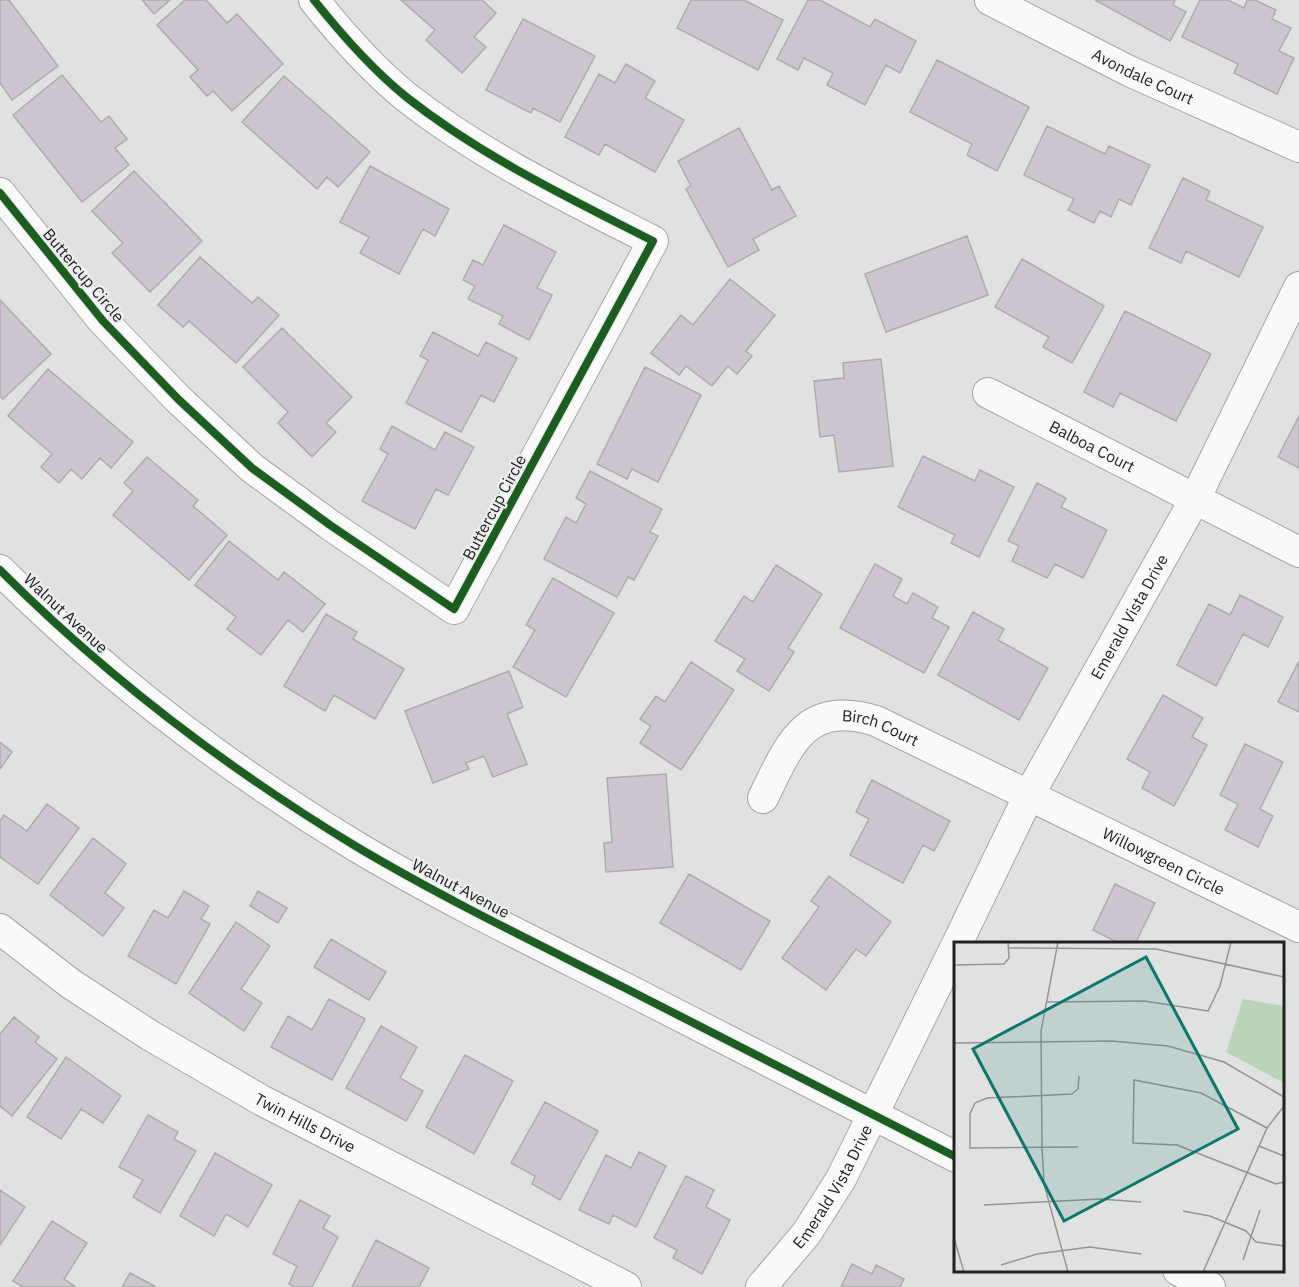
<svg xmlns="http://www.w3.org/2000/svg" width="1299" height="1287" font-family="'IBM Plex Sans',sans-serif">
<rect width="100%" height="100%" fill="#e0e1e1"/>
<path fill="#cdc6d0" stroke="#acacac" stroke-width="1.5" d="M0 0H9L58 66 12 100 0 83Z
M142 0H170L154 14Z
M185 0H206L227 23 237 14 283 64 232 111 213 91 207 96 190 77 198 70 157 25Z
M401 0H482L496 13 474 37 486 47 462 73 426 40 435 30Z
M691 0H744L783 20 758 70 677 28Z
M808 0H820L870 27 875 19 916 41 900 73 886 65 865 105 827 85 833 73 804 58 798 70 777 59Z
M1095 0H1175L1173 5 1186 12 1170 41Z
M1200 0H1228L1244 8 1247 0H1255L1276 10 1272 19 1291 28 1279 51 1294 58 1277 94 1234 73 1238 64 1182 37Z
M523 19 595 56 560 122 533 108 531 113 486 90Z
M937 60 1029 107 997 171 967 155 972 144 910 112Z
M626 64 655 81 645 98 684 120 655 172 605 144 599 155 565 137 599 74 615 83Z
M62 75 101 122 109 116 127 139 115 148 129 165 82 202 13 115Z
M284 76 370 152 338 187 327 177 317 189 242 122Z
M1047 126 1105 154 1109 146 1150 165 1131 205 1119 199 1111 217 1100 211 1094 223 1068 210 1074 199 1024 175Z
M739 128 772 190 779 186 796 216 753 239 759 250 728 267 686 189 691 186 678 161Z
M370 166 449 209 435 236 423 229 399 274 360 253 369 237 340 222Z
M134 171 202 241 150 292 112 253 123 243 92 211Z
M1183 178 1210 191 1206 200 1263 227 1239 277 1186 251 1181 263 1149 248Z
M504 225 556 252 537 288 552 295 529 340 499 324 503 316 468 299 475 286 463 280 473 260 483 265Z
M967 236 988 295 886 332 865 274Z
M200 257 252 303 258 297 279 315 236 363 189 321 183 327 158 305Z
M1022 259 1104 306 1072 363 1043 347 1049 337 995 307Z
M730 279 775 315 746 351 752 356 737 374 728 366 712 386 686 366 679 375 651 353 681 315 693 325Z
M0 300 51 354 3 399 0 396Z
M1125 311 1211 354 1176 421 1120 393 1113 407 1084 392Z
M282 328 352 397 326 423 336 432 312 457 278 423 288 412 243 367Z
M433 332 478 356 486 342 517 358 494 402 481 395 461 432 406 403 428 360 420 356Z
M881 359 893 466 839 472 834 435 820 437 814 381 844 378 843 363Z
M645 367 701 395 658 482 632 469 627 479 597 464Z
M48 369 133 442 111 468 100 458 82 479 71 469 59 483 41 467 52 454 8 416Z
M1299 416V468L1278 457Z
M392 426 435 450 445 432 474 447 448 495 436 489 415 529 362 501 388 454 380 449Z
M923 456 975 481 980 470 1014 487 979 557 951 543 955 535 898 507Z
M147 457 198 500 193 506 227 535 189 580 113 515 133 491 124 483Z
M590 471 662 509 650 532 658 536 634 580 628 577 617 597 544 559 566 517 576 523 586 504 576 498Z
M1037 483 1066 498 1061 507 1107 530 1083 578 1055 564 1047 578 1012 561 1019 546 1008 541Z
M229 541 278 580 284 572 325 604 303 632 288 620 261 655 227 629 236 617 195 585Z
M875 564 902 579 893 596 907 604 913 593 938 607 932 618 949 627 924 673 840 628Z
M776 565 822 594 788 648 794 652 769 691 737 671 745 659 715 641 744 596 753 602Z
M553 578 614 613 566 697 513 667 535 630 526 625Z
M1240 595 1283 617 1268 647 1243 634 1216 686 1177 665 1209 604 1230 615Z
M973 612 1004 629 998 640 1048 668 1019 720 938 675Z
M326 614 357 632 353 639 404 669 375 719 334 695 325 711 284 686Z
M1299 661V712L1278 702Z
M691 662 734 690 681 770 640 743 651 726 640 719 656 696 665 702Z
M509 671 523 707 507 714 527 764 493 777 484 756 466 763 469 769 433 783 405 711Z
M1163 695 1203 718 1192 737 1207 745 1174 806 1142 788 1150 772 1127 759Z
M0 742 12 752 0 769Z
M1245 744 1283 762 1260 809 1273 816 1258 847 1225 830 1238 804 1220 795Z
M666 774 673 867 606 872 604 843 612 842 607 778Z
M872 780 950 821 934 851 923 845 903 883 850 855 869 819 856 812Z
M47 804 79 828 38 884 0 857V821L4 815 27 831Z
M93 838 126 864 105 893 124 908 103 936 50 895Z
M689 874 770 921 741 970 660 923Z
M829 876 891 922 866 956 856 949 826 990 782 958 819 907 811 901Z
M1115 884 1155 903 1135 944H1121L1093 930Z
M184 891 209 906 201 919 210 924 176 984 128 956 154 910 168 918Z
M258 891 287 908 278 923 250 906Z
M236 922 270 946 241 989 262 1003 244 1031 189 993Z
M331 939 386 972 369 1000 314 967Z
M329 999 365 1019 332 1080 271 1047 288 1016 312 1030Z
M14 1017 39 1037 35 1042 57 1059 12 1116 0 1106V1034Z
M381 1026 417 1047 400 1078 423 1091 406 1121 346 1088Z
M465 1055 513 1081 474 1154 426 1127Z
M66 1057 121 1096 103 1123 81 1109 61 1139 27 1117Z
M545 1102 598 1131 560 1200 532 1184 535 1176 511 1163Z
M148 1115 178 1132 174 1139 196 1151 160 1213 133 1197 143 1180 119 1167Z
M639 1152 666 1166 636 1227 613 1215 609 1224 579 1210 606 1155 631 1168Z
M215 1153 272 1185 248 1227 226 1214 214 1236 180 1216Z
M686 1176 714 1190 706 1207 730 1220 702 1274 673 1258 677 1250 654 1238Z
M0 1190 25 1207 0 1245Z
M300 1200 330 1216 323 1228 338 1237 312 1287H295L289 1284 297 1266 273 1254Z
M52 1221 87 1243 64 1279 76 1287H23L13 1281Z
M376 1240 429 1268 419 1287H352Z
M852 1264 872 1274 876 1265 904 1279 900 1287H841Z
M130 1273 156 1287H122Z"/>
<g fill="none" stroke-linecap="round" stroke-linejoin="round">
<defs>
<g id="minor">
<path id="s1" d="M990 0 1129 71 1299 147"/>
<path d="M0 193 103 321 178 399 252 468 330 525 454 609 653 241C567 197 481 156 405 96 371 68 341 34 314 0"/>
<path id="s2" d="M988 393 1299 552"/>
<path d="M0 570C107 677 228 769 357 847 443 898 534 942 623 987 734 1044 845 1100 956 1157"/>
<path id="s3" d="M763 798C789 745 805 699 876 721L1299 927"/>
<path id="s4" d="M0 929 71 984 151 1036 261 1100 626 1287"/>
<path id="s5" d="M957 944 1029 795 1195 499 1299 287"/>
<path d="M1178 1270 1210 1287"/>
<path id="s6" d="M761 1287 806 1234 841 1179 956 946"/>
</g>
</defs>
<use href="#minor" stroke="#a4a4a4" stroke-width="32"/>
<use href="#minor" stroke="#fafafa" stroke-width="30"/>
<defs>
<path id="cycleway" d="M0 193 103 321 178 399 252 468 330 525 454 609 653 241C567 197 481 156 405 96 371 68 341 34 314 0
M0 570C107 677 228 769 357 847 443 898 534 942 623 987 734 1044 845 1100 956 1157"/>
</defs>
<use href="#cycleway" stroke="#eceeef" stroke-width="11"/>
<use href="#cycleway" stroke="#1b5e20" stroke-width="8"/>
</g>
<g text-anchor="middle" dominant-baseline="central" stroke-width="4.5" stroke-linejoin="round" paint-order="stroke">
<g font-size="16" fill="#212122" stroke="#eceeef">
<text stroke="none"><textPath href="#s1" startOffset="171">Avondale Court</textPath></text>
<text transform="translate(84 275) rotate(50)">Buttercup Circle</text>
<text stroke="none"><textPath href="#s2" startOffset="117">Balboa Court</textPath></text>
<text transform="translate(494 507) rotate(-62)">Buttercup Circle</text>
<text transform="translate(66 613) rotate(43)">Walnut Avenue</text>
<text stroke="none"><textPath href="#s5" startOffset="370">Emerald Vista Drive</textPath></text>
<text stroke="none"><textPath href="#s3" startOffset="162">Birch Court</textPath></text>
<text stroke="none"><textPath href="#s3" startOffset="476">Willowgreen Circle</textPath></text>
<text transform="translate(461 888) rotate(28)">Walnut Avenue</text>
<text stroke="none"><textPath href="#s4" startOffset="362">Twin Hills Drive</textPath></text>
<text stroke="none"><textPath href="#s6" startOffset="124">Emerald Vista Drive</textPath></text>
</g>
</g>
<g transform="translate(954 942)">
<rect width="330" height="330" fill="#e0e1e1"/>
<path d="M289 57 330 64V141L272 110Z" fill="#bad4b9"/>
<path fill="none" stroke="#949495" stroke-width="1.5" d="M104 0 87 89 88 205 90 242 114 330M54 6 202 7 330 35M0 23 50 22 55 16 54 0M93 60 190 59 254 69 266 44 277 0M0 101 158 99 214 104 270 120 330 155M313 186 247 151 180 138 179 201 223 203 322 242 330 240M305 204 330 214M124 205 16 206V172L21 161 33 156 118 152 124 147 125 134M30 263 146 257 187 260M229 269 256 274 292 289 302 300 330 304M0 296 10 330M289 318 306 268M47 323 83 312 136 305 187 312M249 330 313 186 330 164"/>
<path fill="#0f766e" fill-opacity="0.15" stroke="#0f766e" stroke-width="3" d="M192 15 284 187 110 279 19 107Z"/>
<rect width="330" height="330" fill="none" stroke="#212122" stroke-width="3"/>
</g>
</svg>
